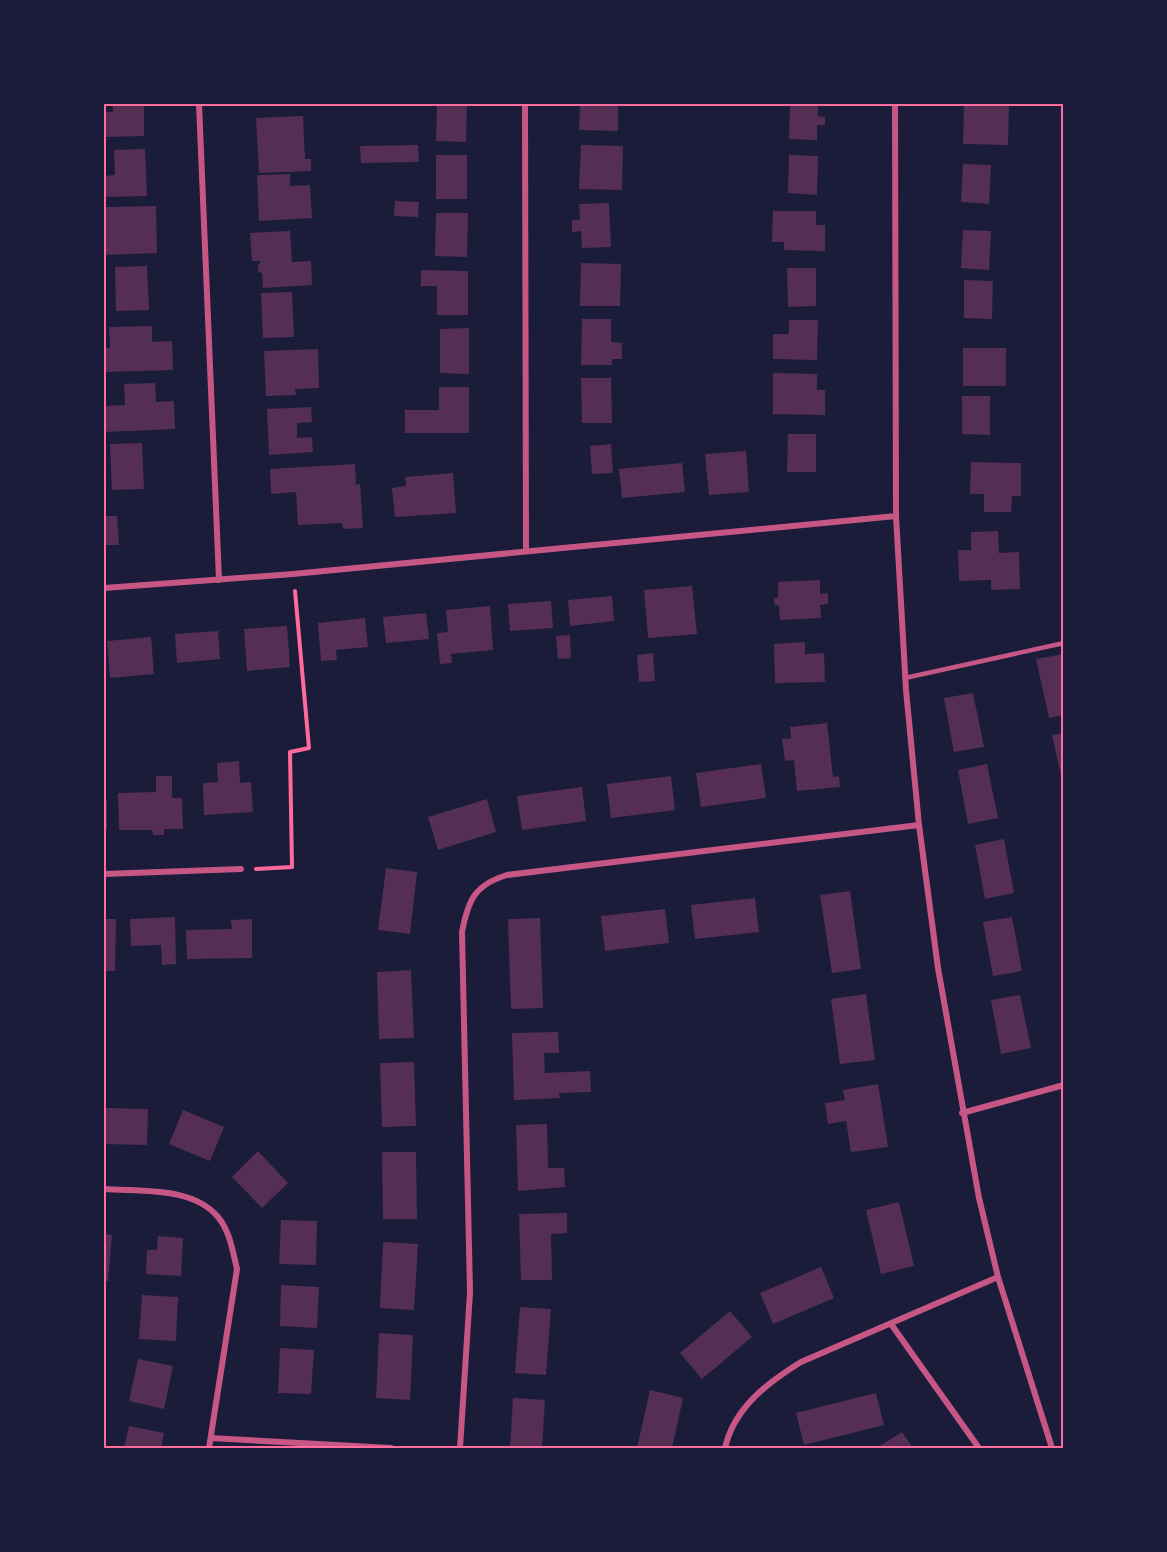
<svg xmlns="http://www.w3.org/2000/svg" width="1167" height="1552" font-family="'Work Sans',sans-serif">
<rect width="100%" height="100%" fill="#1b1b3a"/>
<path fill="#542f53" d="M113 104H144V136L104 137V112H113Z
M437 104H467L466 142 436 141Z
M580 104H618V131L579 130Z
M790 104H818V116L825 117V125H817V140L789 139Z
M964 104H1009L1008 145 963 144Z
M303 116 305 159H311V171L259 173 256 118Z
M418 145 419 162 361 163 360 146Z
M581 145 623 146 622 190 579 189Z
M145 149 147 196 104 197V176L115 175 114 150Z
M436 155H467V199H436Z
M789 155 818 156 817 195 788 193Z
M963 164 991 165 989 204 961 202Z
M290 174V186L310 185 312 218 259 221 257 175Z
M395 201 419 202 418 217 394 216Z
M609 203 611 247 582 248 581 231 572 232V220H580L579 204Z
M156 206 157 253 104 255V207Z
M773 211H816V225H825V251L784 250V242H772Z
M436 213H468L467 257 435 256Z
M963 230 991 231 989 270 961 268Z
M290 231 292 262 311 261 312 285 263 288 262 273 258 272V266L261 261H252L250 233Z
M581 263 621 264 620 306H580Z
M147 266 149 310 116 311 115 267Z
M787 268H816V306L788 307Z
M421 270 468 271V315H437V286H421Z
M964 280 993 281 992 319 964 318Z
M292 292 294 337 263 338 261 293Z
M582 319H611V342L622 343V359H612V365H581Z
M789 320H818L817 360 773 359V334H789Z
M152 326V342L172 341 173 370 104 372V348H110L109 327Z
M469 328V374L440 373V329Z
M963 348H1006V386H963Z
M318 349 319 388 295 389 296 395 266 396 264 351Z
M773 373 817 374V390H825V415L773 414Z
M581 378H611L612 423H582Z
M155 383 156 402 174 401 175 429 104 432V406L125 405 124 384Z
M439 387H469V433H405V410H439Z
M962 396H990V435L962 434Z
M311 407 312 422 297 423V438L312 437 313 452 269 455 267 409Z
M788 434H816V472H787Z
M142 443 144 489 112 490 110 444Z
M611 444 613 473 592 474 590 446Z
M746 451 749 492 709 495 705 454Z
M971 462 1021 463V496H1012L1011 512H984V494H970Z
M682 463 685 492 622 498 619 469Z
M355 464 356 485 360 484 363 528 343 529 342 523 298 525 296 492 271 494 270 469Z
M453 473 456 513 395 517 392 488 406 486 405 477Z
M104 516H117L119 545H104Z
M998 531 999 553 1019 552 1020 589 991 590V580L959 581 958 550H971V532Z
M820 580V594L828 593V604L820 605 821 618 780 620 779 605 775 606 774 598H778V582Z
M692 586 697 634 648 638 644 590Z
M612 596 614 621 570 626 568 600Z
M551 601 553 628 510 631 508 604Z
M490 606 493 650 451 654 452 663 440 664 437 633 448 632 446 610Z
M426 613 429 639 386 643 383 617Z
M365 618 368 647 336 650 337 660 321 661 318 623Z
M287 626 290 667 247 671 244 629Z
M218 631 220 659 177 663 175 634Z
M570 635 571 658 558 659 556 636Z
M151 637 154 674 110 678 107 641Z
M805 642V654L824 653 825 682 775 683 774 644Z
M653 653 655 681 639 682 637 655Z
M1064 654V715L1049 718 1036 659Z
M973 693 984 747 954 752 944 698Z
M827 723 833 777 839 776 840 787 797 791 794 760 785 761 782 739 791 738 790 727Z
M1064 733V784H1063L1052 735Z
M239 761 240 783 251 782 253 812 204 815 203 783 218 782 217 763Z
M761 764 766 798 701 807 696 773Z
M987 764 998 818 968 824 958 770Z
M156 776H172V798H182L183 829H164V835H153L152 830H119L118 793 156 792Z
M671 776 675 810 611 818 607 784Z
M582 787 586 821 522 830 517 796Z
M487 799 496 832 438 850 428 817Z
M104 800H107V830H104Z
M1004 839 1014 893 985 899 975 845Z
M386 868 417 872 410 934 378 930Z
M850 891 861 969 832 973 820 895Z
M755 898 759 932 695 939 691 905Z
M665 909 669 943 605 951 601 916Z
M175 917 176 964 162 965 161 945 131 946 130 919Z
M1012 917 1022 971 993 976 983 922Z
M540 918 543 1008 511 1009 508 919Z
M104 919H116L115 971H104Z
M252 919V958L187 959 186 930 232 929 231 920Z
M411 970 414 1038 379 1039 377 972Z
M866 994 875 1060 840 1064 831 999Z
M1020 995 1031 1048 1001 1054 991 1000Z
M558 1032 559 1053H544L545 1073 590 1071 591 1092 559 1093 560 1098 514 1100 512 1033Z
M414 1062 416 1126 382 1127 380 1063Z
M878 1084 888 1147 851 1152 846 1121 828 1124 825 1103 845 1100 843 1090Z
M104 1108 148 1109 147 1145 104 1144Z
M183 1110 224 1127 210 1161 169 1144Z
M547 1124 548 1168H564L565 1187 518 1191 516 1125Z
M258 1151 288 1183 262 1208 232 1177Z
M382 1152H416L417 1219H383Z
M899 1202 914 1266 881 1274 866 1210Z
M567 1213V1233L551 1234 552 1280H521L519 1214Z
M281 1220 317 1221 316 1265 279 1264Z
M104 1234 112 1235 108 1281H104Z
M158 1236 183 1238 181 1276 146 1274 147 1250H157Z
M383 1242 418 1244 414 1310 380 1308Z
M821 1267 834 1298 773 1324 760 1293Z
M281 1285 319 1287 317 1328 280 1326Z
M142 1295 178 1297 176 1341 139 1339Z
M520 1307 551 1309 546 1375 515 1373Z
M730 1311 752 1337 702 1379 680 1353Z
M379 1333 413 1335 410 1400 376 1398Z
M280 1348 314 1350 311 1394 278 1393Z
M138 1359 173 1366 164 1409 129 1401Z
M650 1390 683 1398 672 1448H637Z
M876 1393 884 1425 804 1445 796 1413Z
M513 1398 545 1400 542 1448H510Z
M129 1426 164 1433 161 1448H124Z
M902 1432 913 1448H877Z"/>
<g fill="none" stroke-linecap="round" stroke-linejoin="round">
<path stroke="#ff6b9d" stroke-width="4" d="M256 869 292 867 290 752 309 748 295 591"/>
<path stroke="#c65784" stroke-width="4.5" d="M905 678 1064 643"/>
<path stroke="#c65784" stroke-width="6" d="M199 104 219 580
M525 104 526 551
M895 104 896 516 906 690 919 825 938 968 979 1198 998 1277 1052 1448
M104 588 293 574 896 516
M104 874 241 869
M962 1113 1064 1085
M104 1189C140 1192 192 1186 218 1217 230 1231 233 1253 237 1269L209 1448
M891 1324 979 1448
M211 1438 391 1448
M460 1448 470 1292 462 932C468 901 474 885 507 875L919 825
M725 1448C734 1408 767 1383 801 1362L998 1277"/>
</g>
<rect width="1167" height="1552" fill="none" stroke="#1b1b3a" stroke-width="210"/>
<rect x="105" y="105" width="957" height="1342" fill="none" stroke="#ff6b9d" stroke-width="2"/>
</svg>
